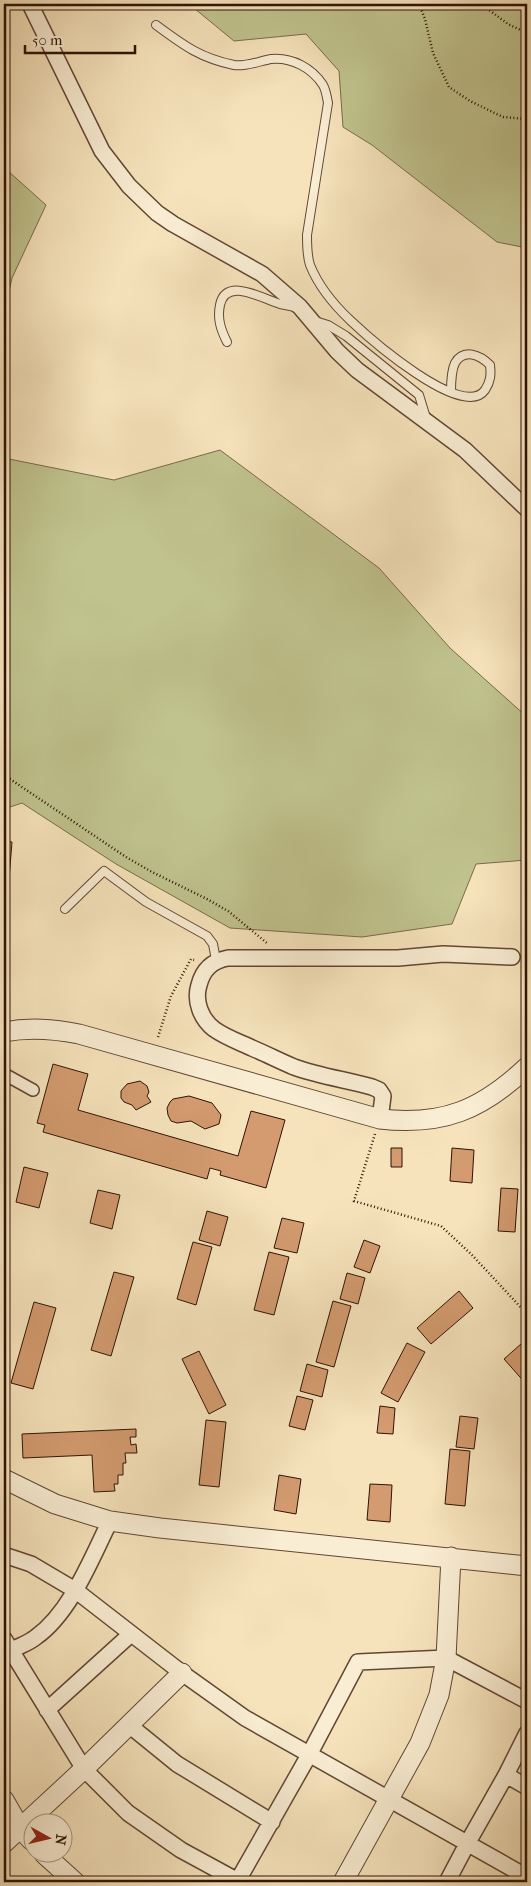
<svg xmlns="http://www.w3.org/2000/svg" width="531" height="1886" font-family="'IM FELL French Canon',serif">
<rect width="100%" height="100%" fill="#f6e3bc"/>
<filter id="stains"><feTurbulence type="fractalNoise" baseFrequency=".004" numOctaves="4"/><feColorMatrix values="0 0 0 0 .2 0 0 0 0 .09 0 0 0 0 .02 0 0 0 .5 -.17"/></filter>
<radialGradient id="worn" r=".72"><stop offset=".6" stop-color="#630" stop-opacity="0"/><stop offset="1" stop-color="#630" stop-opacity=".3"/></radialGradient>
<path fill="#c0c38e" stroke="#786b49" d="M189 4H527V248L497 242 372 145 343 127 339 71 306 34 234 41Z
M4 165 8 171 46 205 12 278 4 312Z
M220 450 379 568 450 648 527 717V860L476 864 452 924 362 937 230 928 116 864 22 803 4 809V458L114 480Z"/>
<path fill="#d39b6f" stroke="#2f1304" d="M4 841 12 842 8 891 4 890Z
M53 1064 88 1074 78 1110 238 1156 251 1111 285 1120 266 1188 220 1175 221 1171 210 1168 207 1179 43 1132 45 1125 37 1123Z
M140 1081 147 1086 149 1092 147 1096 151 1102 136 1110 132 1105 124 1102 121 1098V1091L127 1084Z
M189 1096 212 1103 221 1115 219 1124 205 1129 191 1121 177 1123 171 1121 168 1115 167 1108 170 1102 173 1099Z
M391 1148H402V1167H391Z
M452 1148 474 1150 472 1183 450 1181Z
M24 1167 48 1173 39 1208 16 1202Z
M501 1188 518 1189 515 1232 498 1231Z
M98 1190 120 1195 112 1229 90 1223Z
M207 1211 228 1217 220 1246 199 1240Z
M282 1218 304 1223 297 1253 274 1248Z
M364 1240 380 1246 370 1273 354 1267Z
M193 1242 212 1247 196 1305 177 1299Z
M269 1252 289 1257 274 1315 254 1310Z
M114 1272 134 1277 111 1356 91 1350Z
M347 1273 365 1278 358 1304 340 1299Z
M459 1291 473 1308 431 1344 417 1328Z
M333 1301 351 1306 334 1367 316 1362Z
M34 1302 56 1308 33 1389 11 1383Z
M407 1343 425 1352 398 1402 381 1393Z
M521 1344 527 1351V1385L504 1359Z
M199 1351 226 1405 209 1414 182 1359Z
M307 1364 328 1370 322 1397 300 1391Z
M297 1396 313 1400 305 1430 289 1426Z
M380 1406 395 1408 393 1434 377 1433Z
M460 1416 478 1418 474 1449 456 1447Z
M206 1420 226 1422 219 1487 199 1485Z
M136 1429V1437H130L131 1445 136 1444 137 1453H125L126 1463H123V1475H118V1484H114L115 1491 94 1492 92 1455 23 1458 22 1434Z
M450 1449 470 1451 465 1506 445 1504Z
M279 1475 301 1479 296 1514 274 1510Z
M370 1484 392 1485 390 1522 367 1520Z"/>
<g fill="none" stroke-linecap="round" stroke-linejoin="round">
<defs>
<path id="service" d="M156 25C183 45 200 58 234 65 245 67 260 61 271 59 292 57 312 68 323 85 326 90 327 98 328 103L307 235C307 245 307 256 310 265 318 285 335 306 351 321 369 338 463 421 485 390 491 381 491 374 490 365 480 355 464 348 455 363 451 371 451 383 451 392
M315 321 328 325 346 336 419 395 426 418
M227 342C221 330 217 319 220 305 226 276 263 299 280 304 285 305 290 306 295 307
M65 909 104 871 146 902 207 936 213 944 216 960"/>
<path id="pedestrian" d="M4 1074 33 1090"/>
<path id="minor" d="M30 4 102 151 129 186 157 213 173 224 262 274 300 307 337 351 357 370 465 450 527 509
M380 1119 383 1096 379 1090 372 1087C347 1080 319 1076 294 1067 280 1061 266 1054 252 1048 239 1042 225 1037 214 1029 201 1019 194 1001 199 985 203 969 212 961 228 958H398L443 954 512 957
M4 1555 31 1564 75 1590 182 1673 245 1718 527 1877
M4 1639 84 1769 128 1813 181 1850 238 1881
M12 1650C19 1646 29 1643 36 1637 71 1612 91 1559 110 1521
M47 1710 131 1634
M129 1725 177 1764 272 1822
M527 1733 506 1775 527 1787
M237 1882 309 1755 358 1662 446 1658 527 1701
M447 1882 467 1844 506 1775"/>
<path id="tertiary" d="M4 1032C30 1027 53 1029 79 1034L380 1119C443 1126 481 1110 527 1067
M4 1479 55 1504 110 1521 160 1528 527 1566
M4 1800 20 1828 32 1841
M4 1843 84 1769 182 1673
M44 1854 75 1882
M343 1882 420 1743 439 1695 446 1658 451 1557"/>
</defs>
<use href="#service" stroke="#614732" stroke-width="10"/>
<use href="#pedestrian" stroke="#614732" stroke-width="14"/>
<use href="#minor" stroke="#614732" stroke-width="18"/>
<use href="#tertiary" stroke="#614732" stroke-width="21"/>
<path stroke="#2f1304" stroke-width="2.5" stroke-dasharray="1 2.5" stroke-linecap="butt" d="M419 4 425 19 433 53 449 87 470 101 503 117 527 119
M481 4 508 24 527 33
M4 775 126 857 152 872 205 898 228 911 267 943
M158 1037 171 996 191 959 194 960
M375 1134 354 1201 441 1226 472 1255 527 1314"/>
<use href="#service" stroke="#f9edd3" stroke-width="8"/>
<use href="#pedestrian" stroke="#f9edd3" stroke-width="11"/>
<use href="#minor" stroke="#f9edd3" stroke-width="15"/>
<use href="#tertiary" stroke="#f9edd3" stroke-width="19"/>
</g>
<rect width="531" height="1886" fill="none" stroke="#f6e3bc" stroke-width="20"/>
<rect x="5" y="5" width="521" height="1876" fill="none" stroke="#2f1304" stroke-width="2.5"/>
<rect x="10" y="10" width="511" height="1866" fill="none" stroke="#2f1304"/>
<g transform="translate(48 1838) rotate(98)"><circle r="24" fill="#f9edd3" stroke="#a89680"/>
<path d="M0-4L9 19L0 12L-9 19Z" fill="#8f2418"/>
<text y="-8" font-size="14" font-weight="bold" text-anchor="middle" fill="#2f1304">N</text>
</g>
<path d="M25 45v8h110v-8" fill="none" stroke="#2f1304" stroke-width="2.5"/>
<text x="32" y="45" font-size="15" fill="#2f1304" stroke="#f9edd3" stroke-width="4" paint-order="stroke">50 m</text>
<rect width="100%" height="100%" filter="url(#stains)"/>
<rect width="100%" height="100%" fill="url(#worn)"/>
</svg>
